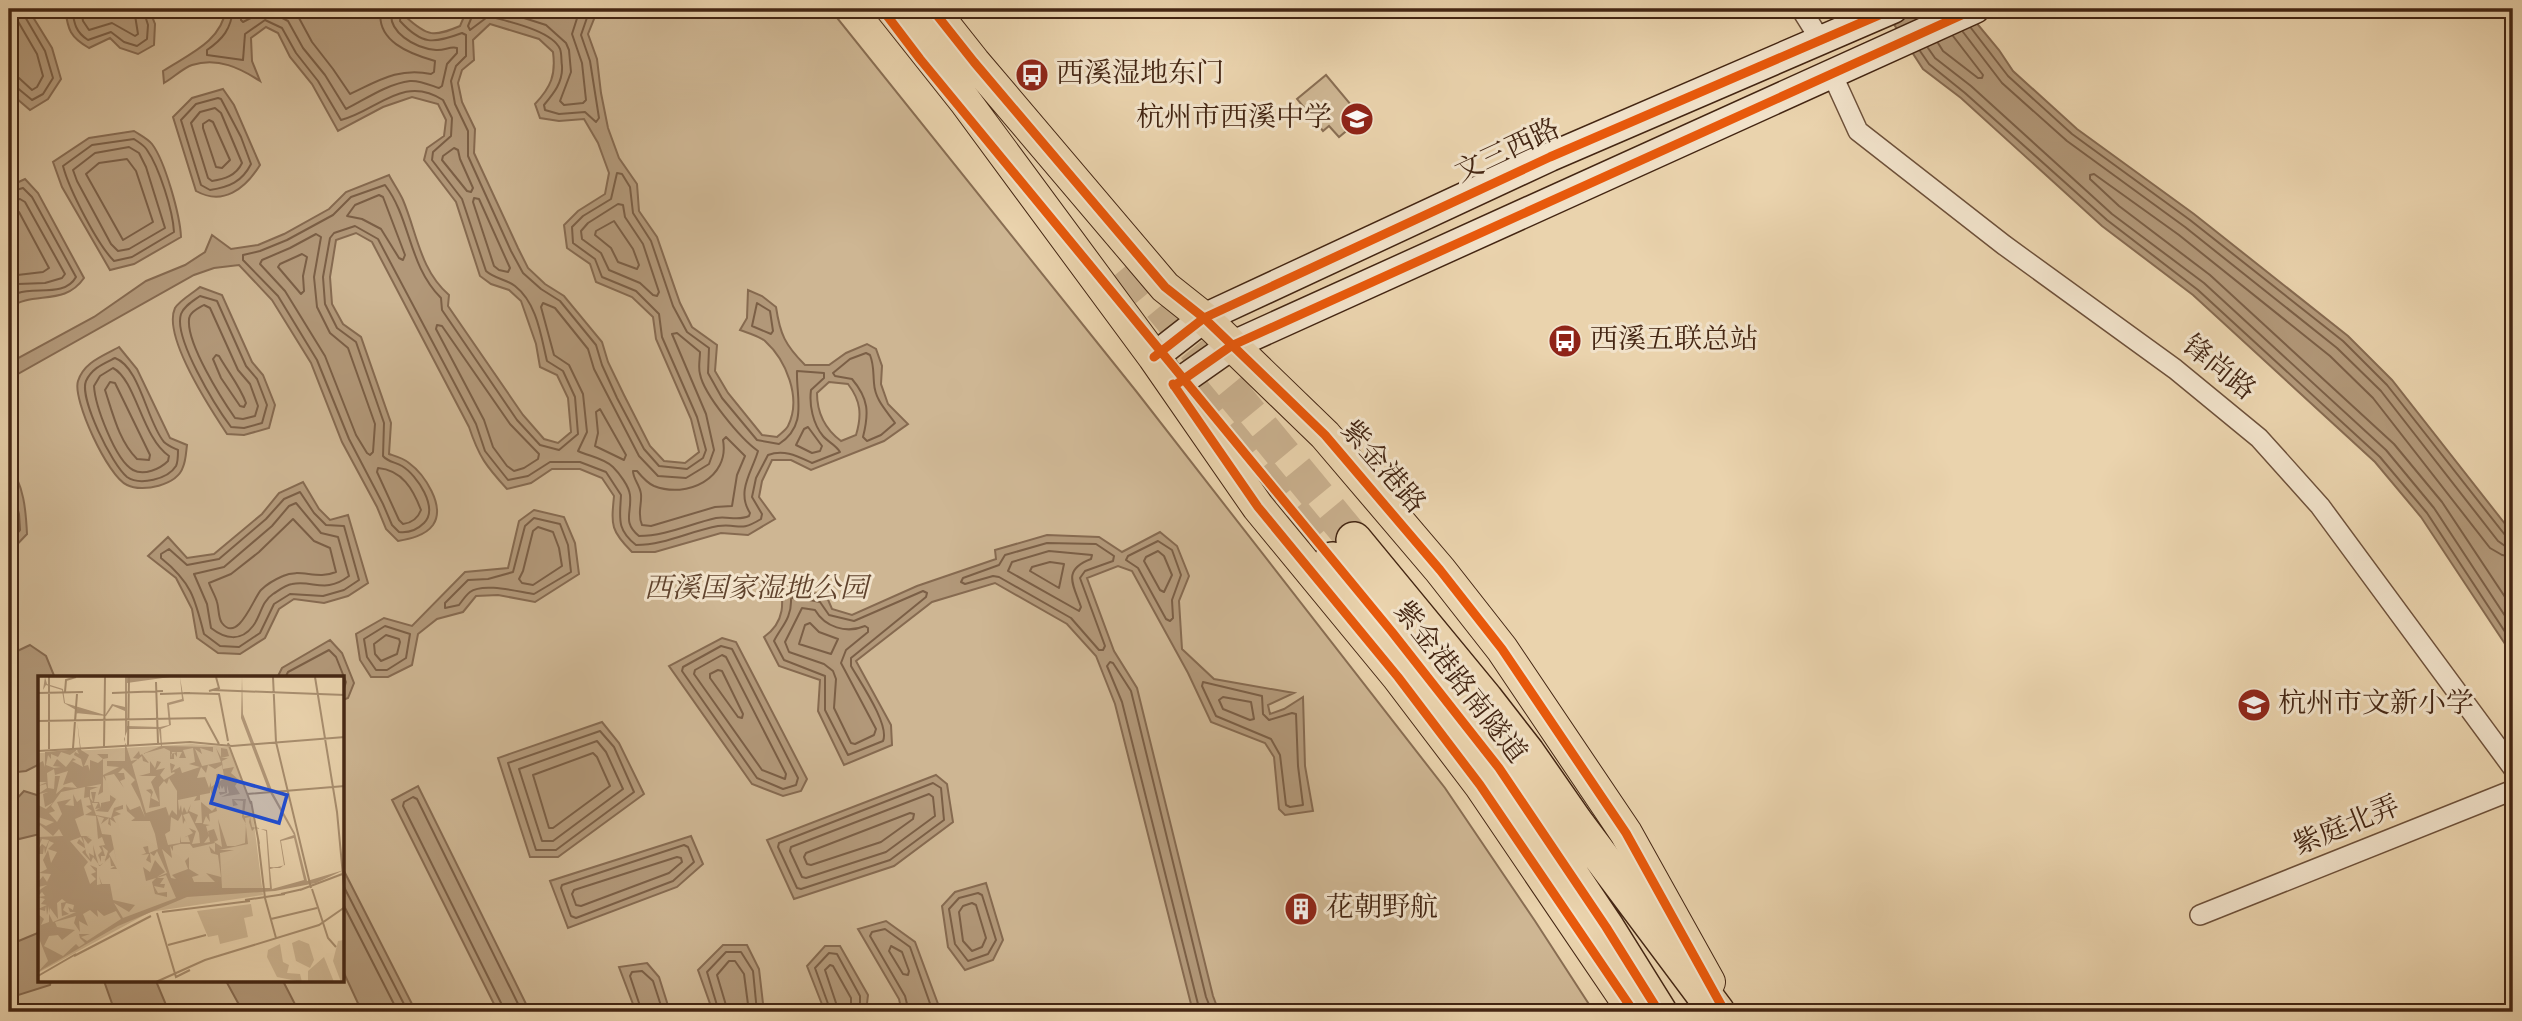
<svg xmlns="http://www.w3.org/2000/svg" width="2522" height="1021" font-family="'Sorts Mill Goudy','Noto Serif SC',serif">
<rect width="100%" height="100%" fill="#ead3ad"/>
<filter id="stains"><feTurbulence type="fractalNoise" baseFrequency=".00286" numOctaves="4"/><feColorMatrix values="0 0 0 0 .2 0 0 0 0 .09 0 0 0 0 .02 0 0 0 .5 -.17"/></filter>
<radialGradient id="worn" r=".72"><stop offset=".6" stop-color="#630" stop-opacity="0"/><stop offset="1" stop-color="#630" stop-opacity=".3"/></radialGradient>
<path fill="#ceb693" stroke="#896e53" stroke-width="2" fill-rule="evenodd" d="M9 9H830L1136 391 1445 788 1535 921 1594 1012H9ZM40 678H343V981H40Z
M1326 75 1362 118 1339 137 1329 126 1323 131 1297 99Z"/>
<path fill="#b29879" stroke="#866a50" stroke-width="2" fill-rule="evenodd" d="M9 9H28L52 48 61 79 48 99 30 110 16 98 9 89Z
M65 9H149L155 24 154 45 138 54 120 48 110 38 89 48C70 37 68 30 65 9Z
M226 9H409L406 17C428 37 434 37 460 26L466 12 464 9H598L588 34 597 59 601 93 608 128 619 158 637 184 639 211 657 237 680 303 692 327 717 345 715 371 728 393 762 435 777 437C780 434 786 430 788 426 802 398 786 360 765 341 759 336 748 333 740 330L747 318 748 290 762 296 776 307C780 334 785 345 805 365H829L846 353 867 344 876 349 882 366 881 384 888 404 908 424 884 441 811 470 791 460H772L762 481 759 497 775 519 748 535 721 533 655 552H632C611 531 611 526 614 496L602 478 580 469H552L531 483 507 489C486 466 479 457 469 427L372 242 356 233 336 240 330 277 332 304 343 324 361 337 391 423 389 454C395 456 403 458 409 463 424 474 446 506 433 525 425 536 409 539 398 541L386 529 377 507 342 442 311 363 272 300 239 265 214 268 194 275 18 374 9 387V363L94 317 146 281 185 265 205 252 212 235 231 249 258 245 284 234 329 209 346 192 389 175C393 183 399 191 403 200 417 233 420 270 449 295L448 306 523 415 544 439 558 443 571 432 568 398 557 375 540 367 536 344 521 301 509 290 491 284 480 276 456 202 424 160 427 148 444 136 446 120 438 104 412 97 383 107 338 131 312 84 290 57 278 33 266 27 251 38 252 61 260 81C240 68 218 57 192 65 183 68 173 78 164 83L163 71C189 54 221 42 226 9ZM490 24 539 39 553 52C556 75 551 87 535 104L540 118 559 121 584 119 598 143 609 173 605 194 578 211 564 225 567 248 590 264 596 282 632 297 653 317 656 339 691 419 699 452 685 463 664 461 650 446 624 395 608 362 602 342 564 296 545 284 528 268 518 248 474 153 475 129 462 102 458 83 462 70 474 60 473 40ZM829 382 848 384C861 401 862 415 856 435L841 441C825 429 817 413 817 393Z
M1884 9H1965L1999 50 2013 71 2077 129 2194 214 2348 336 2392 380 2513 534V656L2421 517 2375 462 2193 295 2102 226 1961 98 1923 69Z
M223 89 234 105 260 165C245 189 223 206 196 191L173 117 192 98Z
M134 131C140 135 148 139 152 144 165 161 180 215 181 237L134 264 110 270 62 187 53 162 89 138Z
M25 179 38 193 84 278C64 307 33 290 9 308V210L11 206 12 185Z
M200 287 222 295 252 362 263 375 275 405 269 428 244 435 227 434C211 410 162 336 175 308 180 300 193 293 200 287Z
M119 347 137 369 170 438 187 445C186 452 186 460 183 467 177 485 143 493 127 485 108 477 72 399 78 381 84 362 103 356 119 347Z
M9 468C24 482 26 513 27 534L9 553Z
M303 482 319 509 330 520 348 515 368 583 348 596 324 603 294 599 279 609 265 638 240 654 218 653 197 638 192 609 176 578 148 556 168 537 187 558 214 554 262 514 279 493Z
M534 510 564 517 575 543 579 574 535 602 498 595 476 596 463 612 437 619 418 634 412 665 388 677H371L360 660 356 634 384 618 412 626 465 572 508 568 519 521Z
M1160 532 1177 546 1189 576 1179 601 1182 649 1214 679 1294 693 1268 705 1270 714 1284 709 1303 697 1305 766 1313 811 1285 815 1279 809 1274 757 1265 743 1211 722 1188 673 1132 571 1118 566 1087 578 1114 651 1137 688 1213 996 1219 1012H1193L1115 704 1096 656 1067 624 995 583 932 602 856 661 891 725 892 745 844 765 818 711 820 680 779 666 764 637C787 621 783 600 780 575L793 590 826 595 832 609 852 615 917 586 996 559 995 550 1047 535 1099 537 1122 552Z
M722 638 736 642 807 779 801 791 783 796 752 784 669 666Z
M330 640 342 653 354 683 348 698 343 700V678H277L282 668Z
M30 645 46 656 55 678H40V764L26 771 9 773V655Z
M602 722 619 743 644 794 558 857H530L498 758Z
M936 775 947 784 953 822 894 866 794 899 767 840Z
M418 786 530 1012H498L392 800Z
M24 791 40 796V834L19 839 11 827 10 806Z
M691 836 703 864 677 887 568 928 550 881Z
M343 869 414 1008 416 1012H362L343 971Z
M986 883 1003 940 993 960 965 970 948 947 942 906 955 892Z
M886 921 915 942 941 1012H902L899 999 858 929Z
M40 932V981H51L50 985 9 998V945Z
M723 945H747L759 969 764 1012H713L698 970Z
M825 946H840L868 995 866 1012H825L807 966Z
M647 963 659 977 670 1012H636L619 967Z
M104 981H156L169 1012H115Z
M226 981H283L299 1012H243Z"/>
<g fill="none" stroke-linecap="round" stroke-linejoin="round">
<path stroke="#7b5f46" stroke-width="2" d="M72 9C74 22 75 32 88 40L111 32 124 42 137 46 147 39 148 25 143 9
M81 9 83 21 89 30 112 23 135 36 138 34 134 9
M233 9C231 29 223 39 207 50V55L243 60 245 34 265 20 282 28 296 53 318 81 341 120C377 111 403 74 443 100L452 118 451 136 433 152 432 160 462 199 486 271C495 279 506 279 515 286 537 303 541 336 547 361L563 371 575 397 578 434 559 450 540 445 517 420 442 310 441 298C408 265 411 219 385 185L351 197 333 215 287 240 260 251 243 255V260L278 296 317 360 349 439 383 504 392 525 399 532C408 533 417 530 424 523 439 508 417 475 402 466 395 462 388 462 383 456L384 423 356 342 337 328 325 304 323 277 330 238 334 233 355 226 378 239 476 424 485 451 508 480 528 476 550 462H580L606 472 621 495C620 518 616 529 636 545 665 545 690 531 718 526 740 523 738 533 761 519L762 514 752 497 756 478 768 455C784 449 797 456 812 463L840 452C836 445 828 442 823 436 813 424 809 405 811 390L824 378V373L797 371C796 398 808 425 779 444L757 440 722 398 708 373 709 348 687 332 673 306 651 241 633 213 630 187 622 174 617 173 611 199 583 216 572 227 573 243 595 259 602 277 636 291 659 314 662 337 697 417 706 450 703 458 687 469 659 466 644 449 617 398 602 365 596 345 560 301 541 289 523 273 511 251 468 156V131L455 104 451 81 456 66 466 56V35L462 33C433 44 422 45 400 21L401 9
M241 9V20L243 22 265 11 273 13 288 21 303 48 325 75 346 109C366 99 387 84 410 81 419 80 430 85 439 88L442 86 447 64 457 53V48C450 46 444 51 436 50 415 48 386 32 392 9
M288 9 299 18 312 42 333 69 350 94C378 81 399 67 431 74L434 72 435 61C410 54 375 41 381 9
M472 9 473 14 468 26 470 30 486 18 492 17C510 22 552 31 560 49 562 54 561 61 562 66 563 82 554 93 544 105L545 110 559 114 585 112 596 122 599 118 590 61 581 35 590 9
M496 9 546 25 566 43 569 50 571 72 560 101 564 105 583 103 586 100 582 63 572 34 580 9
M1971 28 2008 76 2072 134 2190 220 2343 341 2387 385 2505 535 2513 538
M1963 32 2002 83 2067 141 2185 227 2337 348 2381 391 2498 541 2505 546 2513 547
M1938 43 1943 51 1978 78H1982L1983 75 1953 36
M1928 48 1935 58 1971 86 2112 214 2204 283 2386 450 2434 508 2513 628
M1920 51 1929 64 1965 93 2107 220 2198 290 2380 457 2427 513 2513 644
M9 76 19 78 32 90 37 87 43 76 37 54 16 18 14 9
M9 85 15 86 32 100 43 94 53 78 45 51 24 15 23 9
M218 98 221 99 241 137 251 164C242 182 229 187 210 190L201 185 181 120 196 104Z
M215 108 221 113 242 163C236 176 224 179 212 181L208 178 191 123 200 112Z
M209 120 213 122 230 160 222 168 216 167 203 128V124Z
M134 139C138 142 144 145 147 150 159 167 173 211 174 232L132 257 114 261C97 244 69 189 63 166L92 145Z
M129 147 139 153 146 167 165 228 129 249 118 251 111 244 77 181 73 170 95 153Z
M454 148 458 150 460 159 473 188 471 192 467 191 442 160 443 156Z
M127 159 136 171 153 222 123 240 86 174 99 163Z
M9 192 23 188 32 197 76 277C65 297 36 287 18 293 16 294 10 299 9 300
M379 195 383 197 405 255 403 260 399 258 381 229 362 219 347 216 355 205Z
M474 198 479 199 510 268 508 272 499 270 494 266 473 202Z
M9 201 20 199 25 202 65 274 62 278 45 283 18 284 9 289
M618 204 623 205 625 217 643 244 659 292 657 296 653 295 640 283 609 270 601 253 582 239 581 231 588 223Z
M9 211 19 212 49 268 43 272 9 276
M614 221 633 249 639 265 637 269 618 262 611 248 595 235 596 231Z
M316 234 321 237 314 277 317 307 330 333 348 348 375 424 373 452 370 455 367 453 356 435 325 356 285 291 260 264 262 260 290 248Z
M302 254 307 257 303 276 304 291 301 294 278 267 280 264Z
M200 296 217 301 246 366 257 379 267 405 262 423 244 428 231 427C216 407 173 338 181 314 184 306 193 301 200 296Z
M543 303 555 308 588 349 594 369 639 456 658 476 686 478 709 464 714 450 706 414 672 334 677 333 700 352C700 359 698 367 700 374 704 395 741 439 758 451 752 472 736 491 750 513L749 516C739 521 727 516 716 518 690 524 665 536 639 536 622 522 632 513 630 495 629 486 619 473 613 467 604 458 588 456 578 451L587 432 583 394 569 365 554 355 541 307Z
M757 303 770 311 773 331 771 334 752 326Z
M204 305 210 308 238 370 250 384 258 406 255 416 243 419 235 418C221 398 187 344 189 320 189 312 199 308 204 305Z
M437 325 442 326 510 424 539 454 538 459 524 468 514 471 507 466 493 447 484 420 436 329Z
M866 353 870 355C874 365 873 372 874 383 875 400 886 410 895 423L881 435 867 441 863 437C869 413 869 399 852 379L835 376 833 373 850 359Z
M216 355 219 356C228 372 240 386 246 403L244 407 240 406 221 378 213 359Z
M115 358C140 367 147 422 164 442 168 446 174 448 178 450 178 455 178 462 176 466 168 479 140 486 127 477 112 465 79 398 86 381 92 368 103 364 115 358Z
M113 368C136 380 142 438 169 456L168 461C160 469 144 476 133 470 115 460 95 405 94 386L100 376Z
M110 382 115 383 150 455 149 460 137 459C119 441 113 414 105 390Z
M600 409 626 455 624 460 595 446 598 433 596 412Z
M808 427 822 446 820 451 812 453 796 445 804 429Z
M726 437 745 456 737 475 732 506 715 507 651 526 642 525C637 514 642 505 641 494 640 485 633 479 633 471H637C642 477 647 483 654 486 687 499 730 478 723 440Z
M378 468C402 470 413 489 421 510 418 518 411 523 403 524L399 520 377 472Z
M9 478 19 514 20 530 9 543
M300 492 314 513 326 525 344 526 359 580 344 590 323 596 290 594 274 604 260 633 239 647 220 646 204 634C195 598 191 582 161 558V554L169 549 187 565 219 559 266 519 284 499Z
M296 503 321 533 338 537 349 576C325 594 314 580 292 584 285 585 278 591 273 594 261 602 261 616 253 626 241 642 225 639 211 628L207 604 194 574 224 567 272 526 289 506Z
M534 518 560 524 568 545 571 572 534 594C519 592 483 582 470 592 466 595 462 601 459 605L445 608V603L468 580 488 579 513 572 525 526Z
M293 519 314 541 330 548 336 572C317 580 300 568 283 576 276 579 266 585 261 590 254 597 238 644 222 623 218 618 219 608 217 602 215 595 211 589 209 583L231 574 259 552Z
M538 527 553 532 559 548 562 566 533 585 522 583 519 579 523 571 533 531Z
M1158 541 1172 550 1181 575 1172 600 1173 618 1170 621 1166 619 1138 568 1126 560 1128 556Z
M1047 543 1096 544 1114 556 1113 561 1085 571 1080 578 1105 646 1103 650H1099L1071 618 999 577 993 576 965 584 961 582 963 578 999 565 1005 555Z
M1049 551 1092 555 1091 559C1062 570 1073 584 1081 607L1079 611 1008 571 1012 562Z
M1158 551 1164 556 1172 575 1164 592 1160 590 1144 561 1146 557Z
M2513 557 2502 555 2490 548 2373 398 2330 356 2179 235 2094 174 2090 175V179L2119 206 2210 275 2394 444 2442 502 2513 609
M1050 562 1064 564 1059 588 1030 571 1032 567Z
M923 591 927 593 926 597 851 658V666C860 682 890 725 883 741L848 755 825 710V676L784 660 774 641C781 627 792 618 791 599L794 597 820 602 829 615 854 621Z
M802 608 815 610C825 627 846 634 865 626L868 628V632L846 650 841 663 876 729 874 735 855 744 851 743 834 708 836 679 833 671 824 664 789 652 785 642Z
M810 623 819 632 838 639 831 654 799 644 805 625Z
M385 626 410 634 406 658 387 670H376L367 657 364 639Z
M386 635 399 639 400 642 397 654 381 661 375 654 374 644Z
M721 646 732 649 798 778 796 785 783 789 757 778 682 671 683 667Z
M722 655 726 657 786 774 785 779 762 770 694 674 695 670Z
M718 670 722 671 743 714 742 718 738 717 710 678V674Z
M285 678 288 672 329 650 336 657 346 682 343 692
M1203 682 1262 696 1263 714 1269 720 1292 713 1296 714 1298 766 1303 805 1290 807 1286 805 1280 755 1271 739 1216 716 1202 686Z
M1223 697 1251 702 1254 719 1250 720 1223 709 1219 700Z
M600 731 614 747 634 792 556 850H536L508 763Z
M597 741 606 752 623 789 553 841H542L519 769Z
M593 753 597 757 610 786 553 828H549L533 775Z
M933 783 941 788 944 820 890 860 801 889 797 888 778 847 779 843Z
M929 794 933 797 935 816 886 852 806 878 802 877 790 851 791 847Z
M910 813 914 814 913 819 881 842 811 865 807 864 804 857 806 853Z
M684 845 688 847 694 862 673 881 576 918 571 916 561 888 562 885Z
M677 857 681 858 682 862 669 873 581 906 576 905 572 894 574 890Z
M343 885 408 1012
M978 893 982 895 996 940 988 954 968 961 955 944 949 909 959 898Z
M972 903 976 905 986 938 982 947 972 951 963 941 959 912 963 906Z
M343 904 398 1012
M891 946 902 952 909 971 908 975 903 974 889 951Z
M504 1012 503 1007 403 806 404 802 413 797 417 799 522 1012
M642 1012 630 976 632 972 642 971 653 981 663 1012
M719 1012 707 972 726 952H741L753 971 757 1012
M728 1012 717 975 729 961H735L744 974 749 1012
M831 1012 815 968 829 953 837 954 860 996V1012
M839 1012 825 970 830 965 833 966 851 998V1012
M909 1012 905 996 870 936 872 932 885 929 910 947 933 1012
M1200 1012 1122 702 1107 666 1110 662 1113 663 1131 691 1206 997 1212 1012"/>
<path stroke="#c9b08e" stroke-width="35" stroke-dasharray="35 18" stroke-linecap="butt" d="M1127 265 1354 540
M1191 389 1332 560"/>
<defs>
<path id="street" d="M1801 9 1821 41
M1832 74 1858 131 2004 245 2175 369 2259 438 2320 506 2513 768
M2200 915 2513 790"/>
<path id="secondary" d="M1154 357 1204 318 1550 157 1893 9
M1174 386 1231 346 1975 9"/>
<path id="primary" d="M892 9 965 101 1154 357 1258 507 1398 677 1480 785 1634 1012
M932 9 974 62 1165 287 1204 318 1325 435 1440 570 1502 649 1626 833 1709 982"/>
<path id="highway" d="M1354 540 1485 699 1527 753 1575 822 1717 1012
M1332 560 1499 768 1606 927 1659 1012"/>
</defs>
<use href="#street" stroke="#6e513a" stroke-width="22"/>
<use href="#secondary" stroke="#442613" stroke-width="31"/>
<use href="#primary" stroke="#442613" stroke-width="34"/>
<use href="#highway" stroke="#442613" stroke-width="38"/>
<use href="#street" stroke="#f1e2ca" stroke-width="19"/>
<use href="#secondary" stroke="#f1e2ca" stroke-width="28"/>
<use href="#primary" stroke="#ead3ad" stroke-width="32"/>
<use href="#highway" stroke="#ead3ad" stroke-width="35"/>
<defs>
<path id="cycleway" d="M882 9 920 59 1392 632 1499 768 1606 927 1659 1012
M932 9 974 62 1165 287 1204 318 1325 435 1440 570 1502 649 1626 833 1725 1012
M1154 357 1204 318 1550 157 1893 9
M1173 384 1258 507 1398 677 1480 785 1634 1012
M1174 386 1231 346 1975 9"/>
</defs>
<use href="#cycleway" stroke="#f1e2ca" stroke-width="13"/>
<use href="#cycleway" stroke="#e8590c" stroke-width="9"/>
</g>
<defs>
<symbol id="bus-disc" viewBox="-11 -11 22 22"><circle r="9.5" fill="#8f2418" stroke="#f1e2ca"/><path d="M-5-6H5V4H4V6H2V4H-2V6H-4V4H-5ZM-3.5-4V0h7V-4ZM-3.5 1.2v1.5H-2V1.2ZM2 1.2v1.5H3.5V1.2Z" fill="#fff"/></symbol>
<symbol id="school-disc" viewBox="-11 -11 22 22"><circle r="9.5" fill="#8f2418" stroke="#f1e2ca"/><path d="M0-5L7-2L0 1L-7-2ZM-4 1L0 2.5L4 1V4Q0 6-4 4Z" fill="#fff"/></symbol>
<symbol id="building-disc" viewBox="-11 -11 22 22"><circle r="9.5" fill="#8f2418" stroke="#f1e2ca"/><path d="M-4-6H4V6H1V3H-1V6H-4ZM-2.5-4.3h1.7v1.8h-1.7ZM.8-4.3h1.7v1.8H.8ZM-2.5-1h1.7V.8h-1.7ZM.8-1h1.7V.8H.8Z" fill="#fff"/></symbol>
</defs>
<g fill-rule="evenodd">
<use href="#bus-disc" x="1013" y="56" width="38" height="38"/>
<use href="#school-disc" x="1338" y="100" width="38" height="38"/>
<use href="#bus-disc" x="1546" y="322" width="38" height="38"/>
<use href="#school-disc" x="2235" y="686" width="38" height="38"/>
<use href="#building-disc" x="1282" y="890" width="38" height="38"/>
</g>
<g text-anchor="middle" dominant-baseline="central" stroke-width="6" stroke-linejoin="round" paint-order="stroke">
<g font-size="28" fill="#442613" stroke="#f1e2ca" text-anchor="start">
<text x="1056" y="75">西溪湿地东门</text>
<text x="1332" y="119" text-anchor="end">杭州市西溪中学</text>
<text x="1590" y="341">西溪五联总站</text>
<text x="2278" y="705">杭州市文新小学</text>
<text x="1326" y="909">花朝野航</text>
</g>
<g font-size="28" fill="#442613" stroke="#f1e2ca">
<text transform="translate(1508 152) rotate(-25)">文三西路</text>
<text transform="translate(2218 369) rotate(39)">锋尚路</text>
<text transform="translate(1382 468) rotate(49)">紫金港路</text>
<text transform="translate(1459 683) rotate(52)">紫金港路南隧道</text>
<text transform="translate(2347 827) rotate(-22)">紫庭北弄</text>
</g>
<g font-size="28" font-style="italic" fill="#60432d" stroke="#f1e2ca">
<text x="756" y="590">西溪国家湿地公园</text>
</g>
</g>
<g transform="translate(38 676)">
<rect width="306" height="306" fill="#ead3ad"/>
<path d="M154 68 191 71 214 132 225 219 112 236 0 297V77ZM213 228 215 240 206 242 210 261 182 268 180 259 170 261 159 235ZM261 264 271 268 276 284 272 292 258 285 254 267ZM306 264V306H303L295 285 300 265ZM242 268 245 286 251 289 249 297 262 298 264 306 239 301 229 281 230 274ZM286 281 296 306H270V295Z" fill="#ceb693"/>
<path d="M7 1 9 8 25 13 27 27 67 39 74 28 87 31V1H132L89 7V50L122 51 131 49 129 27 144 23 142 1 146 25 131 29 133 49 123 53 124 70 175 71V76L162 72 164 78 157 73 164 90 183 86 178 72 183 81V72L189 73 191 80 183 82H190L184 85 185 93 196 91 193 97 201 104 197 110 202 118 183 121 191 117 189 109V117L182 119 181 116H187L186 110 184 113 182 109V114L179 110 174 119 172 113V117L162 119V124L156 125 159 120 140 124 141 135 143 129 144 137 146 131 149 137 153 128 151 135 160 139 157 147H164L163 126 174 135 178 131 179 135 171 138 172 146 168 140 165 148 172 149 168 150 171 160 166 167 172 166 170 155 176 153 180 164 176 166 184 171 180 143 189 170H197L207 167 208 148 204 141 205 125 196 124 200 129 195 130 194 123H208L206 140H212L214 151 229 154 232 191 242 192 246 189 242 164 256 159 230 113 203 42 204 1 205 38 235 117 257 157 269 205 306 194 278 207 237 215 149 221 80 250 0 296 10 285 0 260 1 239 6 243 3 249 11 246V238L15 246 38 236H32L30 231 35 234 36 229 28 227 25 234 31 238 24 240 23 227 28 226 24 223 19 227 20 243 12 232 11 237V230L9 239 8 230 7 235 0 233 9 229 3 228 7 223 0 221 7 220 4 216 0 220V215L9 209 0 211V206L5 200 9 206 13 198 1 197 9 193 5 184 10 174 13 187 19 176 10 173 16 167 11 165 7 178 6 171 5 178H0V173L4 168 8 171 11 164 4 163 1 170 0 161 25 160 21 153 15 160 2 149 0 154V146L8 150 16 146 0 141V129L8 133 16 126 7 131 5 118 10 116 0 118 9 112 8 108 0 110 9 106H1V87L5 85 7 91V76L42 73 38 34 26 27 24 14 8 9 5 14ZM75 30 87 35V85H69V90L81 91 65 99V83L70 82V78H59L65 83 60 87 52 84V95L50 89 46 90 51 79 43 74 38 37 68 40ZM90 53H121L123 70 102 79 101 75 95 82 101 83 93 85 86 63ZM126 72 132 75V83H136V77L139 81V76L133 78V82L134 76H144L141 82H148L145 74 155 72 157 86 151 88 162 91 144 97 142 91 134 95 137 89 132 87 133 97 136 96 137 97 126 104 122 99 127 92 118 94 123 86 119 85 117 92 112 85V97L101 100H118L113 106 121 126 113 122 115 116 113 113 108 114 113 118 111 132 122 130 121 111 126 105 129 108 131 102 139 115V139L134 134 131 140 128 131 108 137 94 88 104 80 105 85 111 87 104 78ZM39 74 41 78 37 76 36 79 43 83 45 91 34 85 38 84 35 82 28 91 19 83 15 90 23 91 16 92 8 89 10 79 13 83V78L20 81 23 76 32 79ZM170 89 177 93 184 89 186 100 178 98V103H185L173 111V106L171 112 167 101 159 102 163 91 168 97ZM85 92 97 104 93 108 102 125 107 141 102 130 92 134 88 128 89 135 97 142 93 145H112L117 158 120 173 111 177 110 170 105 171 108 177 103 179 111 178 108 184 113 187 112 177 116 180 119 175 129 197 119 201 127 196 117 184 112 196 105 191 108 205 118 202 114 206 117 218 129 221V216L120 217 116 210 126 212 127 208H122L126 202H119L128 199 138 222 85 242 76 227 91 236 97 229 75 224 72 208H64L61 200 63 208 59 209V192L52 189 58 196 53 198 58 203 52 208 46 191 50 186 32 165 43 161 46 168 41 163 39 167 48 173 44 176 53 186 55 181 62 190 72 181 73 190H77L72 193H79L71 178 76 173 79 188 73 159 64 158 59 140 66 142 63 148 71 142 70 148 73 150 72 143 78 147 75 141 83 138 77 135 85 133V129L76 132 73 142 58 139 54 127H60L57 133 62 132 57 135 70 136 78 123 72 119V125L63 127V132L61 126H56L58 116H53L55 126 52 122V114L60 111H48L63 108 60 119 65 116V100L68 105 67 100 76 98 86 112 82 105 87 103 86 97H80ZM16 93 17 99 30 95 25 109 43 103 34 106 39 112 26 111 18 118 22 100H17L16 113 10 112 9 97ZM47 111 46 122 51 121 53 129 48 130 54 135 47 139 58 140 60 163 64 161 67 169 61 170 64 175 60 179 63 186V180H67L64 170 70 175 67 184 64 182 68 185 61 190 55 169 56 180 51 177 52 183 48 177 45 161 50 168 54 164 48 160 54 162 49 160H43L37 143 46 139 43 123 39 126 35 118 36 130 27 129 33 123 19 126 24 138 19 146 11 137 17 135 13 130 23 116ZM151 137 161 157 162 167 154 168 158 155 151 152 155 157 145 162 150 160 152 166H143L142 160V167L130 169 127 158 132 155 133 141 140 145 144 138 145 148 147 144 149 148 145 139ZM212 141 211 146 214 155 218 151 228 155 232 212H184L182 177 196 174H181L210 168 207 142ZM256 162 266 204 234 213 232 193 247 189 243 165ZM177 167V176L171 170 173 177 180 179 183 201 168 197 177 206H156L154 201 161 199 151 193V181L147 185 150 193 134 199 138 203 133 202 124 173 134 182 132 170 135 175V170L142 168H152L155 172ZM59 234 66 240 78 235 83 243 49 265 43 261 52 258H41L42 262 38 258 47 267 41 271 38 268 25 280 6 270 11 260 20 259 24 264 37 254 19 251 17 246 38 240 36 247 42 256 41 245 50 250 45 238 52 234 60 241Z" fill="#b29879" fill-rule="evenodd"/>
<path fill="none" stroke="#a88e6f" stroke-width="2" d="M11 1V73M235 1 238 66 273 212M277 1 299 136 307 221M118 6 120 67M175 14 307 19M171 15 181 12 178 1M27 16 28 4 38 1M0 17 45 16M74 17 125 15M146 17 181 18 190 65M122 18 152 17M0 45 167 42 181 68M190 67 213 128M90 70 91 1M66 71 67 1M35 72 39 18M0 75 152 66 194 70 307 61M209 118 307 110M213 125 221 168M220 163 227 222 238 262M274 213 290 262 298 271M262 214 307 197M243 218 265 213M207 224 247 218M124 236 212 225M119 237 138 301 152 294M233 243 279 232M130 269 168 259M36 280 113 240M0 300 38 278M118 306 167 284 281 249 307 231"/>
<path fill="#1d4ed8" fill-opacity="0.15" stroke="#1d4ed8" stroke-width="3.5" d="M181 100 249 119 241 147 173 127Z"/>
<rect width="306" height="306" fill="none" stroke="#442613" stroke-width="3.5"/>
</g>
<rect width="2522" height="1021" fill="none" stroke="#ead3ad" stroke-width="35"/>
<rect x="10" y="10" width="2501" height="1000" fill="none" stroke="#442613" stroke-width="3.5"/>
<rect x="18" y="18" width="2487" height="986" fill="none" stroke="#442613" stroke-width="2"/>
<rect width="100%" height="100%" filter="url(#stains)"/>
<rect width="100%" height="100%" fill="url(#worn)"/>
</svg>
